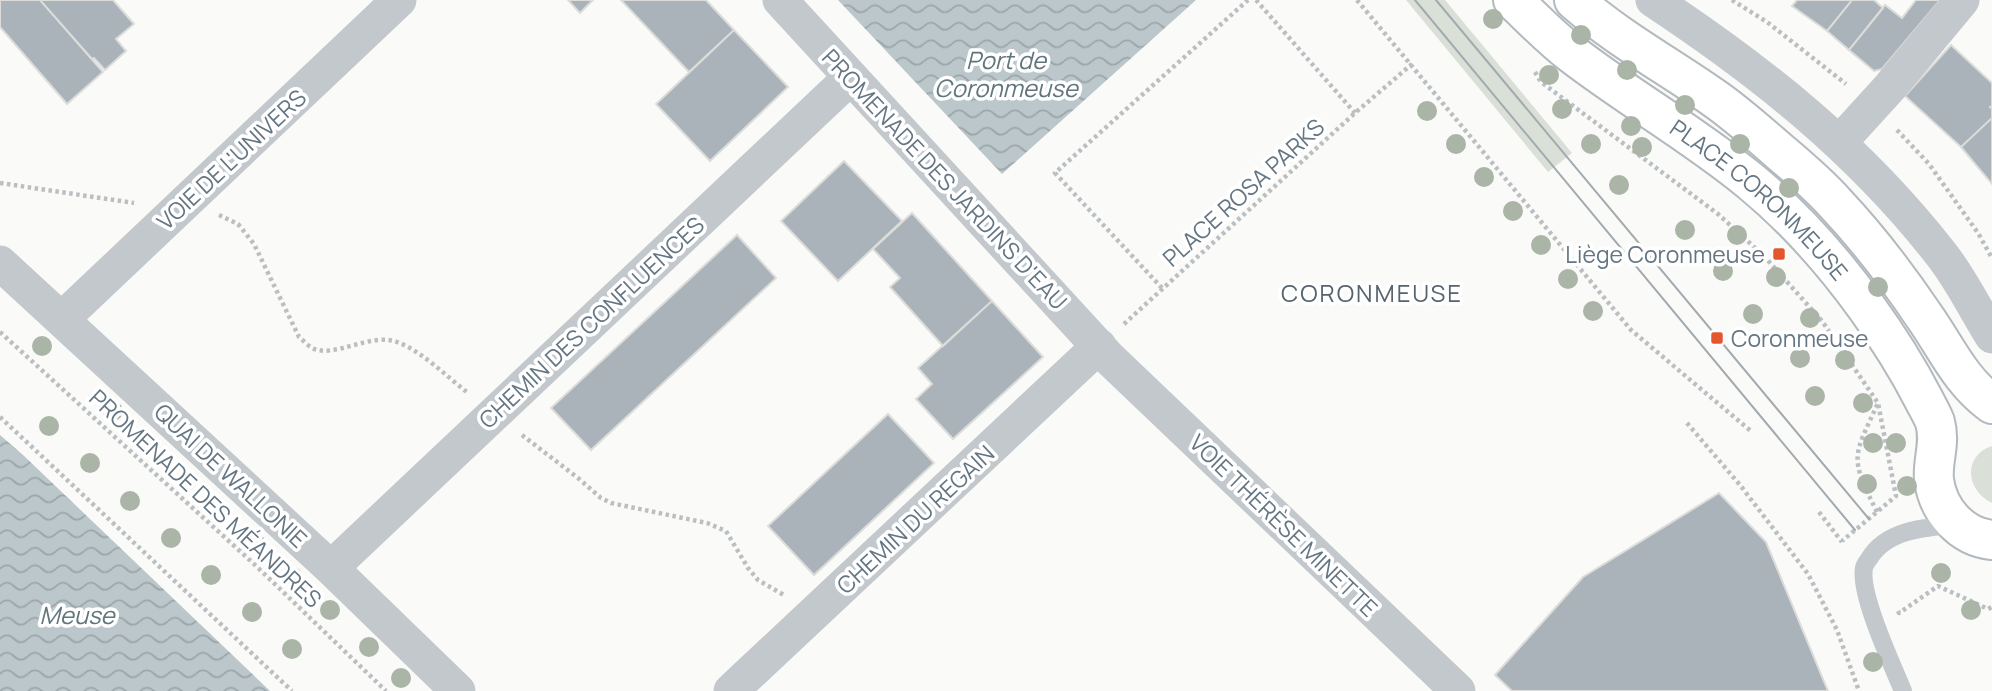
<svg xmlns="http://www.w3.org/2000/svg" width="1992" height="691" font-family="Manrope,sans-serif">
<defs>
<pattern id="water-waves" width="16" height="10" patternUnits="userSpaceOnUse" patternTransform="scale(1.75)"><rect width="16" height="10" fill="#bbc7cb"/><path d="M0 5q4-4 8 0t8 0" fill="none" stroke="#9ca6aa"/></pattern>
</defs>
<rect width="100%" height="100%" fill="#fafaf8"/>
<path fill="#dadfd7" d="M1406 0H1445L1572 153 1548 172Z
M1992 446V503C1966 491 1962 456 1992 446Z"/>
<path fill="url(#water-waves)" d="M838 0H1196L1002 174Z
M0 435 23 455 270 691H0Z"/>
<path fill="#aab3b9" stroke="#dcdcda" stroke-width="2" d="M0 0H40L103 72 67 104 0 27Z
M40 0H113L134 24 116 39 126 51 105 70 94 58 92 59Z
M568 0H593L580 13Z
M621 0H706L734 30 689 72Z
M1797 0H1852L1827 31 1792 6Z
M1852 0H1874L1883 8 1849 50 1827 31Z
M1916 0H1940L1882 69 1874 71 1849 50 1885 5 1902 18Z
M734 30 788 87 710 161 656 104Z
M1951 45 1992 83V106L1990 107 1992 109V118L1961 147 1905 96Z
M1992 118V184L1961 147Z
M844 161 902 221 838 281 781 221Z
M912 213 992 301 943 346 890 287 900 278 873 249Z
M737 235 776 278 591 450 551 408Z
M992 301 1043 357 953 439 916 399 932 384 918 368Z
M888 414 934 463 814 575 768 526Z
M1719 493 1766 542 1828 691H1512L1495 675 1583 577Z"/>
<g fill="none" stroke-linecap="round" stroke-linejoin="round">
<defs>
<g id="secondary">
<path id="s1" d="M1513 0C1532 18 1551 38 1572 54 1629 98 1693 134 1749 180 1793 216 1834 262 1867 308 1888 337 1907 367 1923 398 1927 406 1932 414 1935 422 1941 444 1932 460 1934 480 1938 510 1961 537 1992 540"/>
<path d="M1574 0C1617 38 1667 65 1714 98 1737 114 1758 133 1780 152 1799 168 1818 184 1835 203 1868 238 1897 276 1924 316 1946 347 1960 381 1992 404"/>
</g>
</defs>
<use href="#secondary" stroke="#b3babf" stroke-width="42"/>
<path stroke="#bbbfc2" stroke-width="4.5" stroke-dasharray="3.5 3.5" stroke-linecap="butt" d="M1256 0 1355 113
M1357 0 1631 330 1752 432
M1732 0 1767 22 1846 84
M1535 72 1541 82 1718 214 1764 256 1822 321 1878 403 1896 496 1842 541
M1897 130 1929 164 1978 233 1992 258
M0 183 134 203
M219 215 238 224 254 244 299 337C303 340 307 345 312 348 334 359 370 332 397 342 422 351 447 377 468 393
M1162 288 1055 173 1248 0
M1124 324 1355 113 1412 64
M0 332 254 564 386 691
M0 417 292 691
M1687 423 1740 485 1808 574 1837 630 1859 691
M522 435 578 478 601 498 611 503 707 523 726 531 748 568 758 580 784 595
M1819 512 1842 542
M1877 512C1849 456 1853 458 1878 403
M1898 611 1899 613 1938 586 1988 609 1992 607"/>
<path stroke="#c3c8cc" stroke-width="18" d="M1903 691C1892 664 1859 594 1864 568 1864 566 1868 560 1869 559 1886 530 1925 527 1956 525"/>
<path stroke="#c3c8cc" stroke-width="35" d="M780 0 1110 359 1458 691
M1653 0C1762 72 1860 150 1941 254 1961 279 1975 309 1992 336
M1839 143 1890 87 1962 0
M0 263 331 568 458 691
M62 319 399 0
M331 568 851 77
M731 691 1099 346"/>
<use href="#secondary" stroke="#fff" stroke-width="38"/>
<path stroke="#a2aab0" stroke-width="2" d="M1415 0 1855 530
M1436 0 1869 519"/>
</g>
<g fill="#aab4a7">
<circle cx="1493" cy="19" r="10"/>
<circle cx="1581" cy="35" r="10"/>
<circle cx="1627" cy="70" r="10"/>
<circle cx="1549" cy="75" r="10"/>
<circle cx="1685" cy="105" r="10"/>
<circle cx="1562" cy="109" r="10"/>
<circle cx="1427" cy="111" r="10"/>
<circle cx="1631" cy="126" r="10"/>
<circle cx="1456" cy="144" r="10"/>
<circle cx="1591" cy="144" r="10"/>
<circle cx="1740" cy="144" r="10"/>
<circle cx="1642" cy="147" r="10"/>
<circle cx="1484" cy="177" r="10"/>
<circle cx="1619" cy="185" r="10"/>
<circle cx="1789" cy="188" r="10"/>
<circle cx="1513" cy="211" r="10"/>
<circle cx="1685" cy="230" r="10"/>
<circle cx="1737" cy="235" r="10"/>
<circle cx="1541" cy="245" r="10"/>
<circle cx="1723" cy="271" r="10"/>
<circle cx="1776" cy="277" r="10"/>
<circle cx="1568" cy="279" r="10"/>
<circle cx="1878" cy="287" r="10"/>
<circle cx="1593" cy="311" r="10"/>
<circle cx="1753" cy="314" r="10"/>
<circle cx="1810" cy="318" r="10"/>
<circle cx="42" cy="346" r="10"/>
<circle cx="1800" cy="358" r="10"/>
<circle cx="1845" cy="360" r="10"/>
<circle cx="1815" cy="396" r="10"/>
<circle cx="1863" cy="403" r="10"/>
<circle cx="113" cy="411" r="10"/>
<circle cx="49" cy="426" r="10"/>
<circle cx="1873" cy="443" r="10"/>
<circle cx="1896" cy="443" r="10"/>
<circle cx="151" cy="446" r="10"/>
<circle cx="90" cy="463" r="10"/>
<circle cx="186" cy="481" r="10"/>
<circle cx="1867" cy="484" r="10"/>
<circle cx="1907" cy="486" r="10"/>
<circle cx="130" cy="501" r="10"/>
<circle cx="216" cy="508" r="10"/>
<circle cx="171" cy="538" r="10"/>
<circle cx="256" cy="544" r="10"/>
<circle cx="1941" cy="573" r="10"/>
<circle cx="211" cy="575" r="10"/>
<circle cx="293" cy="577" r="10"/>
<circle cx="330" cy="610" r="10"/>
<circle cx="1971" cy="610" r="10"/>
<circle cx="252" cy="612" r="10"/>
<circle cx="369" cy="647" r="10"/>
<circle cx="292" cy="649" r="10"/>
<circle cx="1873" cy="662" r="10"/>
<circle cx="401" cy="678" r="10"/>
</g>
<g fill="#e4572e" stroke="#fff" stroke-width="2.5">
<rect x="1772" y="247" width="14" height="14" rx="3.5"/>
<rect x="1710" y="331" width="14" height="14" rx="3.5"/>
</g>
<g text-anchor="middle" dominant-baseline="central" stroke-width="7" stroke-linejoin="round" paint-order="stroke">
<g font-size="23" fill="#657683" stroke="#fff">
<text transform="translate(231 159) rotate(-43)">VOIE DE L'UNIVERS</text>
<text transform="translate(945 179) rotate(47)">PROMENADE DES JARDINS D'EAU</text>
<text transform="translate(1243 192) rotate(-42)">PLACE ROSA PARKS</text>
<text stroke="none"><textPath href="#s1" startOffset="318">PLACE CORONMEUSE</textPath></text>
<text transform="translate(591 322) rotate(-43)">CHEMIN DES CONFLUENCES</text>
<text transform="translate(231 475) rotate(43)">QUAI DE WALLONIE</text>
<text transform="translate(206 498) rotate(43)">PROMENADE DES MÉANDRES</text>
<text transform="translate(915 519) rotate(-43)">CHEMIN DU REGAIN</text>
<text transform="translate(1284 525) rotate(44)">VOIE THÉRÈSE MINETTE</text>
</g>
<g font-size="23" fill="#657683" stroke="#fff" text-anchor="end">
<text x="1765" y="254">Liège Coronmeuse</text>
<text x="1731" y="338" text-anchor="start">Coronmeuse</text>
</g>
<g font-size="24" font-style="italic" fill="#60757c" stroke="#fff">
<text x="1006" y="59">Port de<tspan x="1006" dy="28">Coronmeuse</tspan></text>
<text x="77" y="614">Meuse</text>
</g>
<g font-size="24" letter-spacing="2" fill="#57646e" stroke="#fff">
<text x="1372" y="292">CORONMEUSE</text>
</g>
</g>
</svg>
